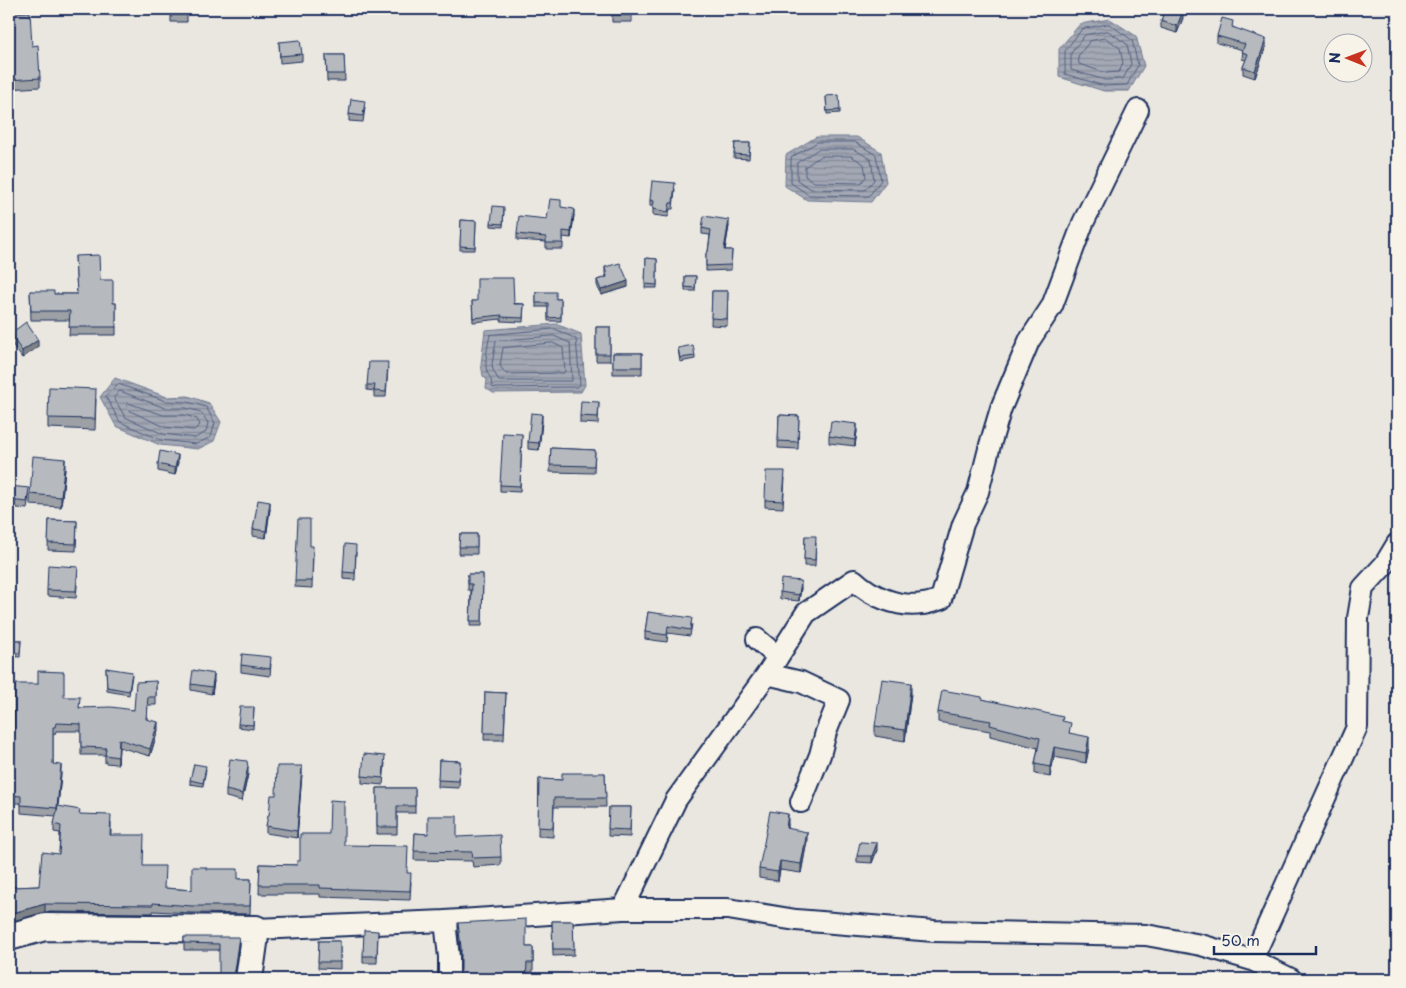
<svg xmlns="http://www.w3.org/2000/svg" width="1406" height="988" font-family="'Playpen Sans',sans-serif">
<defs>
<pattern id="water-rules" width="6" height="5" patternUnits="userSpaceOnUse" patternTransform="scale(1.25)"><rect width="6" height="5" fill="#a3a8b4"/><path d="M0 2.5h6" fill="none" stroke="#848996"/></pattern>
</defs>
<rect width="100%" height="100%" fill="#eae7e0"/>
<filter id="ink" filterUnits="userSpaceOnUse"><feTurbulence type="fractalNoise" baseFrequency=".02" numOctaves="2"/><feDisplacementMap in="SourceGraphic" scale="10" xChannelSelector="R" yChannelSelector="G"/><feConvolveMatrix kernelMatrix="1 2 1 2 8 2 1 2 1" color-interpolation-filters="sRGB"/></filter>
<g filter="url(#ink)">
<path fill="url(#water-rules)" stroke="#6d7892" d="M1110 19 1136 36 1144 66 1129 91H1104L1059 77V49L1080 24Z
M816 137H857L881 152 886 182 871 202 807 200 785 186 786 155Z
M556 324 581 334 585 385 581 392 493 393 486 388 487 380 483 376 481 364 485 330Z
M115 378 167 397 188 396 209 403 221 422 214 441 198 449 160 445 116 426 100 397Z"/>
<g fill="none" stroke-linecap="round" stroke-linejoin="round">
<path stroke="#515f80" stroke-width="1" d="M1109 24 1132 40 1138 65 1127 85 1104 86 1065 74V51L1082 29Z
M1108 31 1127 44 1131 64 1123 79 1105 80 1071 70V53L1085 35Z
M1106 38 1120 48 1123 63 1119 72 1106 73 1079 64 1078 56 1090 41Z
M818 142H855L876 155 881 180 869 196 809 195 791 183V158Z
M819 149H853L871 159 874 180 865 190 811 189 797 180V163Z
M821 156H851L864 164 866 177 861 183 814 182 805 176V167Z
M555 329 576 339 580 384 578 387 495 388 492 387C491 376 491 380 487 372 484 365 488 343 490 335Z
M554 336 570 343 572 381H499L493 370 492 364 496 341Z
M553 343 563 348 565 371 564 373 506 374 500 366 503 348Z
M118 384 166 401 187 402 206 407 215 423 211 437 196 444 161 440 120 422 106 397Z
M120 391 165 408H186L201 412 208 423 206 432 195 438 163 434 125 417 114 398Z
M128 403 163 415H185L197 419 200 425 194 430 165 427 130 411 127 406Z"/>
<defs>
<path id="minor" d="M778 657 806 613 854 580C871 596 898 608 922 604 929 604 935 601 941 599L963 524 978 492 990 445 1001 408 1029 341 1052 306 1083 223 1138 110
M767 674 801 682 839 700 826 732 820 755 801 802
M623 909 676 800 767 674 778 657 757 639
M445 921 449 957V979
M256 929 445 921 623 909H728L796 920 934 931 1146 935 1201 945 1252 960 1291 979
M1252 960 1357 727 1358 618 1363 588 1385 564 1397 544"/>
<path id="major" d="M9 937 45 927 256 929 249 979"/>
</defs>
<use href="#minor" stroke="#1b2f5e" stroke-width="24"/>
<use href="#major" stroke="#1b2f5e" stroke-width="30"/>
<use href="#minor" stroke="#f7f3e8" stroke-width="20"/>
<use href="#major" stroke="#f7f3e8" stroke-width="26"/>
</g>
<path fill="#9da0a4" stroke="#1b2f5e" d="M171 9H187V22H171Z
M612 9H632V22H612Z
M9 13 40 78V87L9 89Z
M1183 18 1177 33 1161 28V21Z
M1233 27 1266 46 1255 78 1243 74V67L1246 60 1242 59 1243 50 1217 43V36Z
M279 42 302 54V61L280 63Z
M326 55H344L345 81H327Z
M826 96 840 110V113L827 114Z
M365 107 363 122 349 121V114Z
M735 143H750L749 159 734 158Z
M675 189 673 209H670L668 217 653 215V207L650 206V200Z
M561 207 574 215 571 238 563 237V249H546V242L517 240V234L547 219Z
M504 210 503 227 491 226V223Z
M461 220 476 221 475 250H460Z
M729 226 725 250H732L731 270 706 271V253L708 252 710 235 702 234V228Z
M75 256 100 280 113 303H116V335H69L70 320H31L30 291 54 294H77Z
M646 258 657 259V288H645Z
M605 267 628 287 601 295 597 285V280L606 277 605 273Z
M685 276H696L695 291H685Z
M712 291H728L727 326 711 325Z
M536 292 556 299H561V321H548V307H536Z
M472 301 524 304 523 322 501 321V319L473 322Z
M596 327H610V361H596Z
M10 334 38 347 22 358 10 341Z
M678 348 695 356V359L680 362Z
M613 353H642V374H613Z
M388 368 386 397H374V391L367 390V385Z
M96 399 95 430 48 428V418Z
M599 402 598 424 580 423V416Z
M779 415 799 416 798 449 778 448Z
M542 421 539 450 528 449V442Z
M857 431 855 446 829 443V436Z
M522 434 520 492 500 491V485Z
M551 448 595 450 594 473 550 472Z
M178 462 175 475 158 471V464Z
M65 469 61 507 30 505V494Z
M785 478 783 508 765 507V500Z
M9 486 29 495 27 509 9 507Z
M270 509 266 538 253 536V529Z
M49 520 77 521 76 551 48 550Z
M460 534H477V554H459Z
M805 536 816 543 815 566H804Z
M310 546 313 552 312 588 295 587V581Z
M356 552 355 580 343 579V572Z
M78 574 76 598 47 596V590Z
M468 574H483L482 626H470L471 590H468Z
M801 588 799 601 780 599V592Z
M648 612 692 624 690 636 668 633 667 642 645 639V632Z
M9 640H21L20 657 9 656Z
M271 664 270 676 241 672V665Z
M106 668 132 675 129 695 107 691Z
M156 681V705H148L147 719 158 730 150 756 119 747 118 764 105 763V755H81V731H56L55 734H53V764L61 773 58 808 111 823V835L143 866 164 888 192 890 206 869 238 879H251L250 914 192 913 153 911V913L45 912 9 922V819H15V866H12L13 887 39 886 59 854 60 833 54 832V824L56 816 21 813V803H9V737H14L64 697 80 708 134 710Z
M214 681 212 694 191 690V684Z
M485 692 506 693 504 740H484Z
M911 693 905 741 875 736V726Z
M982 699 1063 722 1070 734 1089 747 1086 763 1054 757 1050 777 1035 774V764L1038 748 990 736V731L938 722V712Z
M254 707 253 729 238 727V724Z
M439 760 460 761 459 788 438 787Z
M385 763 383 785 362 783V776Z
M206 769 203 786 190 784V780Z
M302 773 297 838 266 833V826L276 795Z
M605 773 606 807H554L553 837 538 836 539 779 562 780Z
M248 774 242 801 226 797V790Z
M377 788H415V813H397V834H377Z
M609 807H631L630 837 608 836Z
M788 824V828L807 841 801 873 780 870 778 881 759 878V869Z
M415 833 457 837 501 857V865L473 867 472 861 414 860Z
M344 845 407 873 411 882 410 900 320 897V894H259L260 864 297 865 300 861Z
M877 850 872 863 857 862V856Z
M552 921H573L574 955 553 956Z
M458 923 526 947H533V972L459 976 461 970V956L458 932Z
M378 931 377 963H363V956Z
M184 937 239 944 235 974 219 950H184Z
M319 941H340V969L318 968Z"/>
<path fill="#7f8286" stroke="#1b2f5e" d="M1183 11V18L1177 33V26Z
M1266 39V46L1255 78V71Z
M574 209V215L571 238V232Z
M729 220V226L724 255V250Z
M628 281V287L601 295V290Z
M38 340V347L22 358V351Z
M542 414V421L539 450V443Z
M857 424V431L855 446V440Z
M178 455V462L175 475V468Z
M65 459V469L61 507V497Z
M270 502V509L266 538V531Z
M801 581V588L799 601V595Z
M214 674V681L212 694V687Z
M911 683V693L905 741V730Z
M158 722V730L150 756V749Z
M1089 737V747L1086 763V753Z
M119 739V747L118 764V757Z
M1054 747V757L1050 777V767Z
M61 765V773L57 816V808Z
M302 766V773L297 838V831Z
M248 767V774L242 801V794Z
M788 814V824L786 837V828Z
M807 832V841L801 873V864Z
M877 843V850L872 863V856Z
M780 861V870L778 881V872Z
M45 904V912L9 922V914Z
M239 937V944L234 977V971Z"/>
<path fill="#b6babf" stroke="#1b2f5e" d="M171 9H187V15H171Z
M612 9H632V15H612Z
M1165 9H1175L1183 11 1177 26 1161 21Z
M30 12 32 46 38 45 40 78 9 80V13Z
M1222 18 1233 21 1232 27 1266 39 1255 71 1243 67 1248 54 1242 52 1245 44 1217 36Z
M300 40 302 54 280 56 279 42Z
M326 55H344L345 74H327Z
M839 95 840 110 827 111 826 96Z
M351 99 365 101 363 116 349 114Z
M735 143H750L749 155 734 154Z
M652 181 675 183 673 203H670L668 212 653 209 654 201 650 200Z
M550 199 561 200V207L574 209 571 232 563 231V243H546V237L517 234 519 216 547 219Z
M493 206 504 207 503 224 491 223Z
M704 216 729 220 724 250H732L731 265 706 266V253L708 252 711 230 702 228Z
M461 220 476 221 475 247 460 246Z
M99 255 100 280H113V303H116V327H69L70 311H31L30 291H54V294H77L75 256Z
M646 258 657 259V285L645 284Z
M620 263 628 281 601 290 597 280 607 277 605 267Z
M685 276H696L695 288 685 287Z
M477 278H513L514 304H524L523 318 501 317 502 315 473 318 472 301H477Z
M712 291H728L727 319 711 318Z
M536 292H556V299H561V317L548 318V303H536Z
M26 322 38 340 22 351 10 334Z
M596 327H610V354H596Z
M693 345 695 356 680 358 678 348Z
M613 353H642V367H613Z
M369 362H388L386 392 374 391 375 385H367Z
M49 387 96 389 95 419 48 418Z
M581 401 599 402 598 417 580 416Z
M531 413 542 414 539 443 528 442Z
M779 415 799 416 798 442 778 441Z
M831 421 857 424 855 440 829 436Z
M503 433 522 434 520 486 500 485Z
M551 448 595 450 594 466 550 465Z
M160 451 178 455 175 468 158 464Z
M33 456 65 459 61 497 30 494Z
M766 471H785L783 501 765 500Z
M9 486 29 488 27 502 9 500Z
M258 500 270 502 266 531 253 529Z
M298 519H310V546H313L312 581H295Z
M49 520 77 521 76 544 48 543Z
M460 534H477V547H459Z
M805 536H816L815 560 804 559Z
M345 544 356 545 355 573 343 572Z
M48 565 78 567 76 591 47 590Z
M468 574H483L482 621H470L472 584H468Z
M781 579 801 581 799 595 780 592Z
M648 612 692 618 690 630 668 626 667 635 645 632Z
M9 640H21L20 653H9Z
M242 654 271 657 270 669 241 665Z
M106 668 132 672 129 691 107 687Z
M193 670 214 674 212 687 191 684Z
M38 671 64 672V697H80L79 708 111 707 134 710 136 682 156 681V697H148L146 719 158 722 150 749 119 739 118 757 105 755 106 748 81 747V724L56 723 55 727H53V764L61 765 57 808 21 805V796L9 795V737H14L15 684H38Z
M882 679 911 683 905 730 875 726Z
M942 690 982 697V699L1063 717 1062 721 1071 723 1069 733 1089 737 1086 753 1054 747 1050 767 1035 764 1040 738 990 725 991 721 938 712Z
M485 692 506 693 504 733H484Z
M240 707H254L253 725 238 724Z
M364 754 385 756 383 778 362 776Z
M230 759 247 761 248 767 242 794 226 790Z
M439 760 460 761 459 781 438 780Z
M194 764 206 766 203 783 190 780Z
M277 766H302L297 831 266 826 268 815H269L271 795H276Z
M562 773H605L606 798H554L553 828 538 827 539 779 562 780Z
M377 788H415V806H397V827H377Z
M330 800 344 801V845L408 846 407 873H411L410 891 320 888V885H259L260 864 297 865V861H300V834H329Z
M58 806 80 810 79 814 111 815 110 835H144L143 866H165L164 888 192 890V867H206V869H238V879H251L250 906H192L153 903V905L45 904 9 914V819H15V859H12L13 887 39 886 42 852 59 854 61 826 54 824Z
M609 807H631L630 830 608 829Z
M770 811 788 814 786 828 807 832 801 864 780 861 778 872 759 869Z
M428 816H457V837L500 835 501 857 473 858 472 852 414 851 415 833 428 834Z
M860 842 877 843 872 856H857Z
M526 919V947H533V963H527L526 979H456L459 976 461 970V947L458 923Z
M552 921H573L574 949H553Z
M364 930 378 931 377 956H363Z
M184 937H239L234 971 236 979H219V944L184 943Z
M319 941H340V962H318Z"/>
</g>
<rect width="1406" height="988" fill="none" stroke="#f7f3e8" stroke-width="30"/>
<rect x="15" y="15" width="1376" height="958" fill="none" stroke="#1b2f5e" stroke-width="2" filter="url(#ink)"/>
<g transform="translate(1348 58) rotate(271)"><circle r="24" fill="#f7f3e8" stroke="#9fa5b1"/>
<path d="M0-4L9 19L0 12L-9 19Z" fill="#c8321e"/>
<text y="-8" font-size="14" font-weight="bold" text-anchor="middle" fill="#1b2f5e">N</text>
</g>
<path d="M1214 946v8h102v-8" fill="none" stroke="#1b2f5e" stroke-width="2.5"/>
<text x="1221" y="946" font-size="15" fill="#1b2f5e" stroke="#f7f3e8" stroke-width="4" paint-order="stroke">50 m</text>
</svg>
